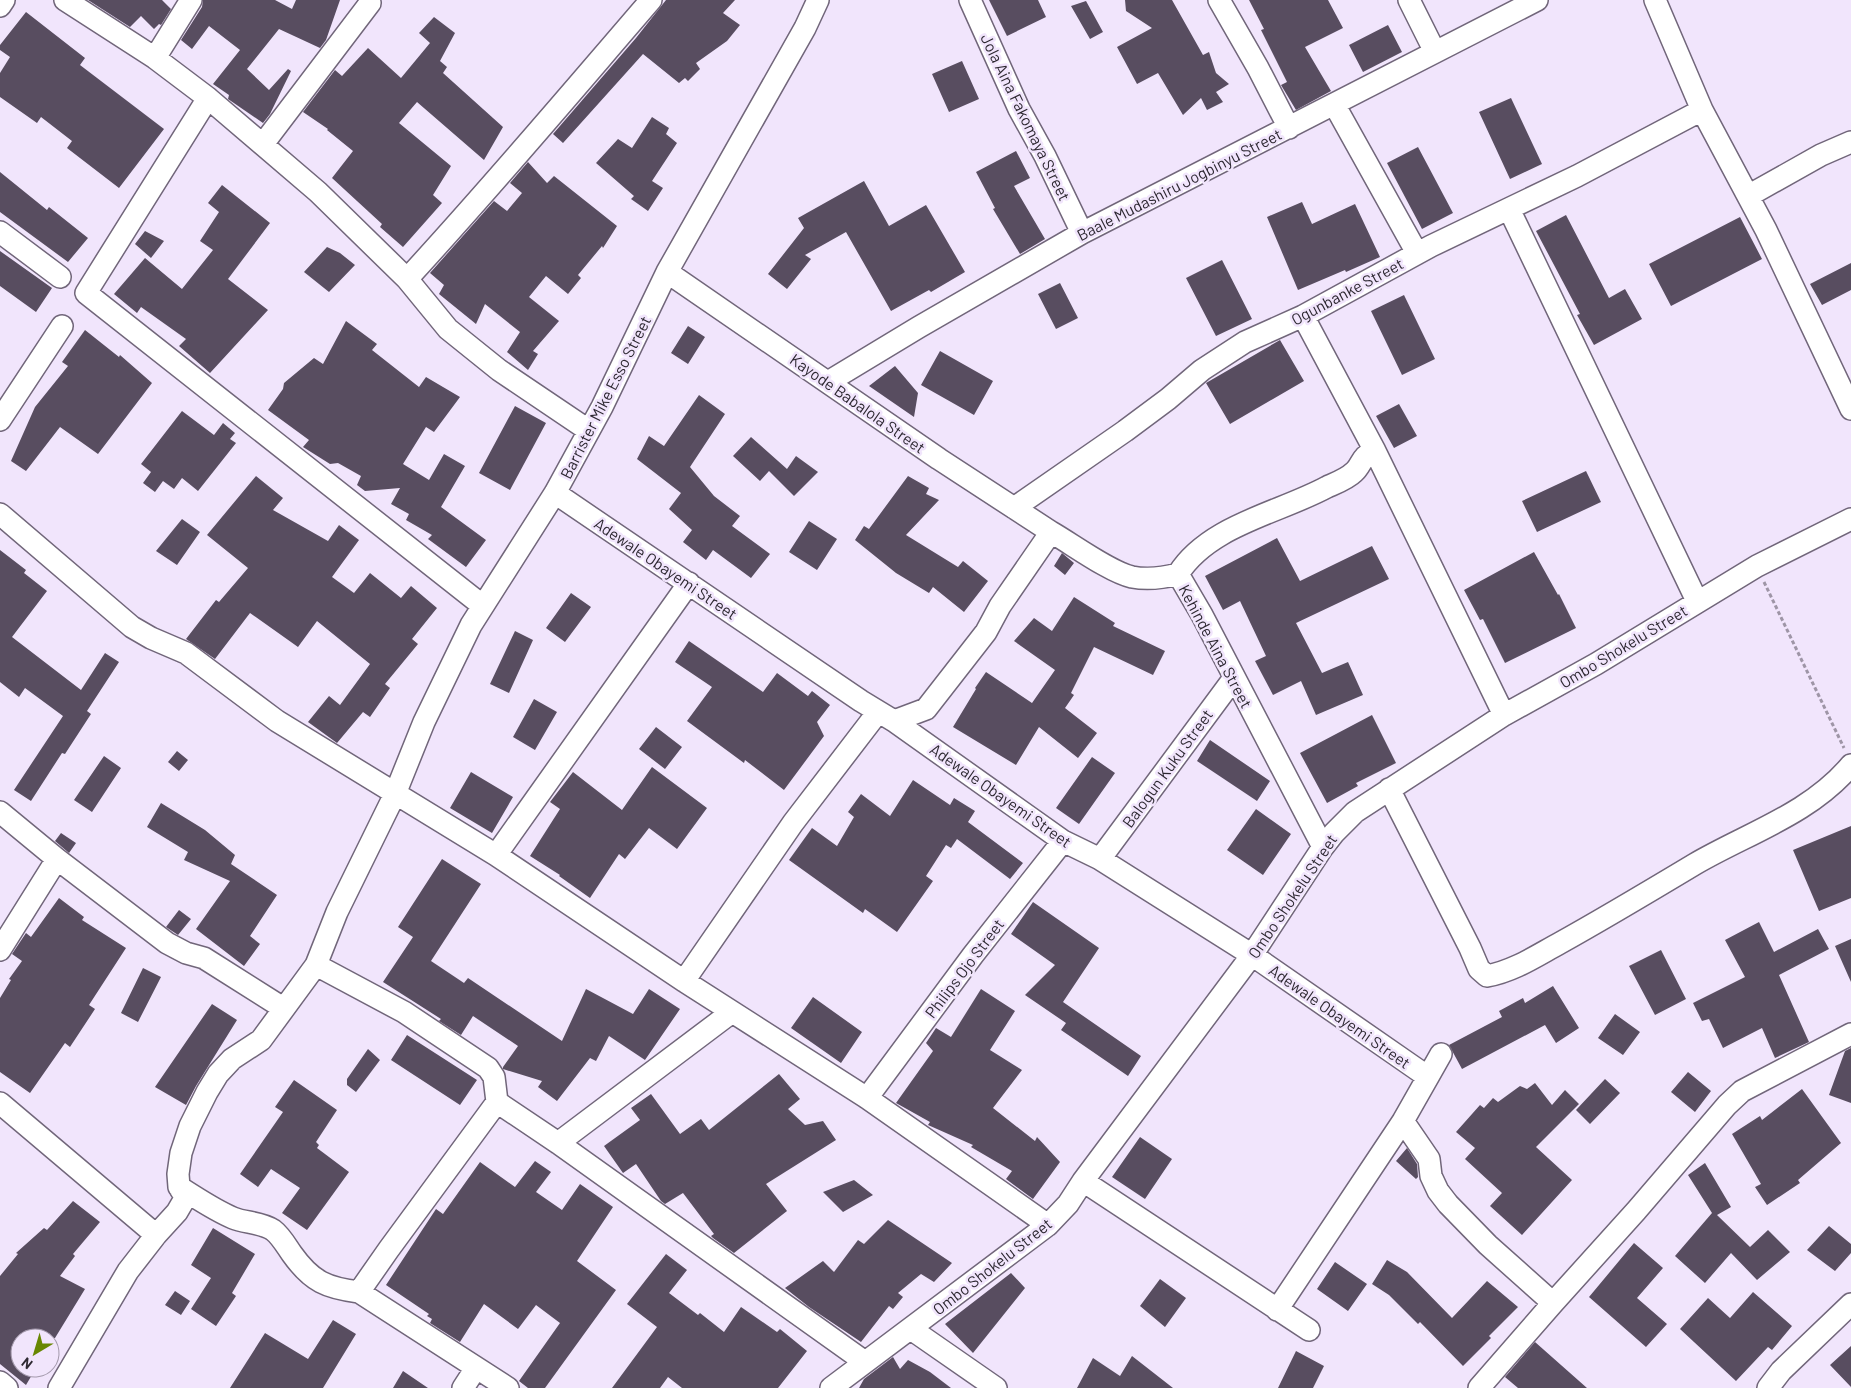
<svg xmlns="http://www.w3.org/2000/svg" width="1851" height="1388" font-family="Barlow,sans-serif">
<rect width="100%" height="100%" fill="#f1e5fc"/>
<path fill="#584d60" d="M88 0H162L171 9 161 25 159 24 154 29 141 16 130 27Z
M203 0H275L292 9 296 0H340L326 40 320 48 279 29 247 69 269 90 288 69 291 71 270 114 263 123 228 99 229 95 213 84 240 50 209 26 192 49 181 40 202 7Z
M666 0H735L723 13 740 25 727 41 696 63 700 69 688 81 685 78 679 83 643 54 563 143 553 134 636 38Z
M989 0H1038L1046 17 1007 36Z
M1125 0H1172L1203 55 1209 52 1216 73 1229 84 1216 92 1223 102 1207 110 1201 98 1183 115 1158 73 1137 84 1117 47 1152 28 1126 11Z
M1249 0H1328L1343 28 1305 47 1331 91 1296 110 1281 85 1287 82 1261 30 1264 29Z
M1086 1 1103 32 1090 39 1071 6Z
M26 12 85 58 80 65 164 129 119 188 67 148 72 141 41 117 37 123 0 97V73L10 57 0 50V45Z
M434 17 455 33 440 61 447 67 443 73 503 127 484 160 417 102 399 123 451 166 433 195 442 203 403 247 380 227 382 224 332 178 353 151 327 130 328 129 303 112 335 70 342 76 368 48 401 78 430 43 419 33Z
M1388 25 1402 52 1363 72 1349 45Z
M962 61 979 99 949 112 932 74Z
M1511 98 1542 164 1510 179 1479 112Z
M652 117 669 128 666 134 677 143 652 181 663 188 648 211 631 199 634 196 596 163 618 139 632 148Z
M1418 147 1453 213 1422 229 1387 163Z
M1016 151 1030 178 1014 186 1045 239 1020 254 993 209 995 208 976 172Z
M528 162 547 183 554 176 617 226 603 248 602 246 578 275 581 278 568 294 546 276 529 297 559 321 533 351 538 354 528 370 507 352 520 332 485 304 476 324 439 294 444 285 430 273 494 201 507 211 522 193 510 183Z
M0 172 47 210 49 207 88 238 68 262 0 212Z
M864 181 889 226 926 205 965 272 931 292 929 290 891 311 846 232 805 255 811 259 787 289 768 274 804 228 798 218Z
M222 185 270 223 228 279 268 310 210 373 179 346 186 339 141 307 137 313 114 294 145 258 182 289 213 250 200 241 219 212 208 203Z
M1302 202 1312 224 1355 204 1380 257 1346 272 1345 270 1298 290 1267 217Z
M1566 215 1609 298 1625 289 1642 319 1594 345 1577 315 1580 314 1536 231Z
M1740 217 1762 259 1671 306 1649 264Z
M145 231 164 241 151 258 135 244Z
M327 247 340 253 355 265 329 292 304 272Z
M0 251 52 288 36 312 0 286Z
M1222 260 1252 319 1216 336 1186 278Z
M1851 263V290L1822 305 1810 284Z
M1060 283 1078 318 1056 329 1038 294Z
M1404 295 1435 359 1402 375 1371 311Z
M346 321 377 344 372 350 419 387 426 377 460 397 434 432 426 427 403 464 429 480 444 454 465 466 441 507 486 540 466 567 428 539 432 535 406 520 409 514 391 504 400 488 365 491 357 485 361 476 338 463 330 464 303 447 309 440 268 410 283 389 284 383 314 358 323 364Z
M688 326 705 337 688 364 671 353Z
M85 330 119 357 120 355 152 383 98 454 60 427 26 471 11 461 35 407 68 366 62 362Z
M1280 340 1304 381 1230 424 1206 383Z
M940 351 993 381 974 415 921 385Z
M895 366 918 393 914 417 869 386Z
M699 395 725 414 690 467 714 496 740 516 732 526 770 554 751 578 713 550 706 560 683 542 692 530 669 509 681 493 637 459 649 436 664 446Z
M1399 404 1417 436 1394 448 1376 416Z
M515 406 546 423 510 490 479 473Z
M182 411 214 435 223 423 235 433 230 439 236 443 198 491 182 478 174 489 163 481 155 492 143 483 151 472 141 464Z
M751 437 787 469 796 456 818 472 794 496 769 471 760 481 733 456Z
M1586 471 1601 502 1537 532 1522 501Z
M256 476 283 498 273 510 328 541 339 525 359 540 332 577 354 593 370 573 401 598 411 586 437 608 412 639 418 644 385 684 390 688 370 717 363 712 337 743 308 722 329 696 340 705 370 664 317 621 298 647 250 613 215 659 186 639 216 600 219 602 248 568 207 535Z
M908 476 929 488 926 494 939 500 906 535 958 567 963 561 988 581 964 612 933 587 929 593 896 573 855 540 864 526 869 529Z
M182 519 200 532 177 565 156 551Z
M809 521 837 539 817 570 789 552Z
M1277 538 1300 581 1372 546 1389 579 1296 623 1322 673 1348 662 1363 695 1316 715 1301 681 1273 695 1255 661 1266 656 1240 601 1223 610 1205 576Z
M0 550 26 570 24 573 47 591 12 637 81 690 105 653 119 662 87 711 91 714 65 754 62 753 31 801 14 790 63 716 25 688 19 697 0 682Z
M1534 552 1558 595 1559 594 1576 628 1505 663 1483 619 1480 620 1464 590Z
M1062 553 1074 563 1065 575 1054 566Z
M571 593 591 607 565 642 546 628Z
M1074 597 1115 623 1113 626 1165 651 1153 675 1094 647 1071 693 1074 695 1065 708 1097 733 1078 758 1039 727 1016 765 953 727 976 689 975 688 986 672 1032 703 1055 670 1014 641 1034 618 1052 631Z
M515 631 533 640 509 693 490 684Z
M689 641 763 692 777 673 808 696 812 691 830 705 817 722 824 736 784 790 745 760 744 763 687 721 712 687 675 662Z
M534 699 557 712 535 750 513 737Z
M1372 715 1396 763 1356 783 1358 786 1327 803 1300 753Z
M656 727 682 747 665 769 639 749Z
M1210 740 1270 781 1257 801 1197 761Z
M177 751 188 760 179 771 168 762Z
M104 756 121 768 92 812 74 800Z
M1092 757 1115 773 1079 824 1056 808Z
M652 767 707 808 677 849 649 828 625 859 619 854 590 898 559 876 560 875 530 856 560 809 550 802 573 772 622 810Z
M471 772 513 797 492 833 450 808Z
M913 780 950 805 954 798 975 811 968 822 1023 863 1010 879 957 839 951 848 946 845 926 876 933 881 897 932 865 909 863 913 789 860 812 828 837 846 854 817 848 812 861 794 890 816Z
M161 803 205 830 235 855 231 864 277 895 250 936 260 944 244 966 196 929 230 881 184 860 188 852 147 827Z
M1256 809 1291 834 1263 875 1227 850Z
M1851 826V898L1819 911 1793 850Z
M61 833 76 843 69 853 55 841Z
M442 859 481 884 431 961 464 983 468 978 562 1041 586 989 633 1014 649 989 680 1009 645 1060 609 1036 596 1061 590 1058 557 1101 538 1087 542 1081 503 1069V1067L518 1046 473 1016 461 1035 439 1021 441 1019 383 982 413 937 398 927Z
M59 898 84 917 82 920 126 948 89 1005 95 1009 70 1047 65 1043 30 1093 0 1072V998L11 980 9 979 22 961 12 954 26 933 31 937Z
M1033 902 1099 948 1063 1002 1141 1056 1128 1076 1061 1030 1066 1023 1025 995 1055 965 1011 934Z
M179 910 191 919 178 935 166 927Z
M1759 922 1774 952 1818 929 1829 949 1779 975 1809 1042 1775 1058 1762 1028 1723 1048 1709 1019 1702 1021 1693 1003 1745 977 1725 940Z
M1851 939V982L1835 946Z
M1661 950 1686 999 1655 1015 1629 966Z
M143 968 161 977 138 1022 121 1013Z
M1553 986 1579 1028 1556 1043 1545 1025 1462 1069 1449 1045 1502 1017 1499 1011 1523 998 1525 1003Z
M981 989 1015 1011 990 1050 1022 1070 993 1108 1035 1141 1037 1137 1060 1162 1033 1199 1006 1179 1012 1171 971 1147 973 1145 928 1125 930 1122 896 1103 933 1051 926 1043 936 1028 951 1037Z
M813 997 862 1032 841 1063 791 1028Z
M212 1004 237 1020 196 1086 186 1105 155 1087Z
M1615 1014 1640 1032 1623 1055 1598 1038Z
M407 1035 477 1080 460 1105 391 1060Z
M1851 1048V1103L1829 1095 1845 1051Z
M368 1049 380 1060 356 1092 347 1085V1079Z
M1688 1072 1711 1091 1695 1112 1671 1092Z
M779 1074 800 1099 788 1109 805 1125 823 1121 836 1140 766 1184 787 1211 734 1253 713 1238 711 1236 714 1234 683 1193 665 1204 661 1201 636 1164 623 1173 604 1146 640 1120 631 1108 651 1094 680 1134 701 1119 709 1130Z
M1605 1079 1620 1093 1590 1124 1576 1110Z
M294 1080 337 1110 316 1142 319 1145 317 1148 349 1172 307 1230 282 1213 300 1188 271 1169 258 1187 240 1174 283 1112 275 1107Z
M1535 1083 1552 1105 1565 1090 1579 1104 1536 1147 1572 1180 1522 1235 1490 1206 1502 1193 1465 1159 1475 1148 1456 1132 1480 1105 1484 1108 1493 1098 1498 1102 1520 1086 1527 1089Z
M1802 1089 1841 1143 1798 1180 1800 1183 1767 1205 1755 1187 1761 1184 1732 1134 1760 1116 1762 1120Z
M1140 1137 1172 1159 1145 1199 1112 1177Z
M1407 1148 1417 1164 1418 1177 1416 1179 1396 1161Z
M535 1161 551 1172 536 1192 562 1210 580 1184 613 1207 577 1261 616 1290 545 1388H528L519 1381 560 1323 536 1305 518 1329 484 1304 460 1342 430 1323 432 1319 427 1316 429 1314 386 1285 436 1209 443 1214 480 1162 515 1187Z
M1705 1163 1731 1207 1717 1215 1750 1247 1768 1230 1790 1252 1757 1280 1731 1253 1705 1283 1675 1256 1712 1213 1688 1175Z
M854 1180 873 1195 843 1212 823 1192Z
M73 1201 100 1222 73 1254 75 1256 60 1276 85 1289 55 1338H20V1368H36L26 1385 0 1364V1276L18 1254 16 1253 44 1228 47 1230Z
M888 1220 952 1263 934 1282 921 1274 898 1293 903 1297 893 1309 889 1306 861 1342 809 1307 785 1288 823 1261 834 1272 858 1240 864 1244Z
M1829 1226 1851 1244V1253L1835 1271 1807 1250Z
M213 1228 255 1254 232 1293 236 1296 216 1326 191 1309 211 1278 191 1265Z
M1634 1243 1663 1268 1637 1298 1667 1324 1646 1347 1589 1297Z
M666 1254 687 1270 669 1293 698 1315 700 1313 724 1332 741 1307 777 1332 780 1329 807 1351 778 1388H682L668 1377 660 1388H612L657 1327 627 1304Z
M1387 1260 1407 1272 1452 1318 1487 1281 1518 1307 1489 1336 1491 1338 1463 1366 1420 1322 1418 1324 1389 1295 1372 1284Z
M1335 1262 1367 1284 1348 1311 1317 1289Z
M1011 1273 1025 1288 973 1353 945 1324Z
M1160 1279 1186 1298 1165 1327 1140 1306Z
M175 1291 190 1301 181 1315 165 1305Z
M1753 1292 1792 1326 1772 1350 1768 1347 1736 1381 1680 1329 1708 1298 1730 1318Z
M333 1320 356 1334 323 1388H230L265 1333 308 1359Z
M1535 1342 1587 1388H1518L1505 1377Z
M1851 1346V1387L1830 1365Z
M1296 1351 1324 1366 1313 1388H1278Z
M1132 1356 1173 1388H1077L1093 1358 1120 1376Z
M893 1357 900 1369 908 1360 930 1372 951 1388H859L864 1379Z
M403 1371 428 1388H393Z"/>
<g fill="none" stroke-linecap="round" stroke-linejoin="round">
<defs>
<path id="street" d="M65 0 155 58 208 98 318 192 407 279 448 329 499 370 588 430
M970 0 1019 109 1045 156 1082 233
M1219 0 1258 68 1289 128
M1409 0 1435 52
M1655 0 1702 110 1766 230 1851 409
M0 6 4 0
M155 58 191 0
M208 98 86 293 483 606
M1334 104 1417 253
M263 144 370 3
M1748 196 1821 155 1851 142
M1509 209 1697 601
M0 232 60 277
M667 272 939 459 1051 532 1000 606 986 632 926 709 894 721
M407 279C491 188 570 94 651 0
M1303 316 1375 451 1504 715
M828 382 919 327 1082 233 1537 0
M0 420 62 326
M555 493 861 701 894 721 1063 841 1100 859 1252 955 1428 1077 1441 1054
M1014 508 1125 431 1168 399 1202 370 1245 342 1303 316 1431 246 1577 176 1702 110
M0 514 132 627 151 638 186 653 277 721 496 855 684 981 867 1098 1048 1225
M1051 532C1072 544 1110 572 1132 577 1148 580 1163 578 1178 574
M1389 789 1470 948 1479 969 1487 976C1514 971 1536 956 1560 943 1605 918 1650 891 1695 864 1748 833 1810 814 1851 765
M0 812 57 859 167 943 186 953 204 958 283 1008
M1323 847 1202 615 1178 574C1209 525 1279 513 1327 487 1336 483 1347 479 1354 472 1359 468 1361 461 1365 457 1367 454 1372 453 1375 451
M496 855 689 583
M1100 859 1234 678
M0 950 57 859
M316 965 404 1012 488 1068 494 1077 497 1102 558 1143 865 1362
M684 981 793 823 878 712
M867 1098 973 955 1063 841
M0 1103 156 1235
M1403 1121 1429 1159 1431 1176 1438 1191 1448 1204 1488 1245 1553 1303
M558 1143 732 1012
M1083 1181 1309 1330
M179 1187C197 1198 214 1210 233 1218 245 1223 261 1222 273 1230 281 1236 287 1247 292 1254 312 1282 327 1288 359 1292L508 1388
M359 1292 389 1249 497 1102
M1277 1310 1403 1121 1428 1077
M911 1329 996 1388
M0 1382 7 1388
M59 1388 128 1271 156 1235 177 1212 184 1200V1195L179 1187 178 1174 181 1153 190 1126 207 1092 218 1074 232 1059 261 1040 316 965 337 912 395 794 424 722 471 625 555 493 602 407 667 272 805 28 818 0
M463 1388 476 1368
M831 1388 1048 1225 1068 1204 1083 1181 1252 955 1323 847 1334 833 1355 812 1504 715 1596 664 1757 566 1851 519
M1479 1388 1553 1303 1636 1211 1727 1105 1742 1091 1851 1034
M1768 1388 1781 1371 1851 1304"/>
</defs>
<use href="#street" stroke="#71667a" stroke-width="24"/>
<path stroke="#9e95a6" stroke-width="3" stroke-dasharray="4 2.5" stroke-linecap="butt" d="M1764 582 1844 748"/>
<use href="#street" stroke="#fff" stroke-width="21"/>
</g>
<g text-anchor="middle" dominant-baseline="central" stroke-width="5" stroke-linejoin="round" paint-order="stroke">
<g font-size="16" fill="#2d2831" stroke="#f1e5fc">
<text transform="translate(1026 117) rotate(64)">Jola Aina Fakomaya Street</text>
<text transform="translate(1179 184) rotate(-27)">Baale Mudashiru Jogbinyu Street</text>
<text transform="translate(1347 291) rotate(-28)">Ogunbanke Street</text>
<text transform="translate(605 397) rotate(-63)">Barrister Mike Esso Street</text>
<text transform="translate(858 403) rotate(35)">Kayode Babalola Street</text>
<text transform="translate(666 568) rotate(34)">Adewale Obayemi Street</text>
<text transform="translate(1216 646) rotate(62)">Kehinde Aina Street</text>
<text transform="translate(1623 646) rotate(-31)">Ombo Shokelu Street</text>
<text transform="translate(1167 768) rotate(-54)">Balogun Kuku Street</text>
<text transform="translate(1001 795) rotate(35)">Adewale Obayemi Street</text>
<text transform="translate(1292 896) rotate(-56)">Ombo Shokelu Street</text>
<text transform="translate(964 968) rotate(-53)">Philips Ojo Street</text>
<text transform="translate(1340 1016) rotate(35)">Adewale Obayemi Street</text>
<text transform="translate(992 1266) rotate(-38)">Ombo Shokelu Street</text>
</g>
</g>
<g transform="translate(35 1353) rotate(218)"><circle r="24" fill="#f1e5fc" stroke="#a399ab"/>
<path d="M0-4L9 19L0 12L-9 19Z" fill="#688702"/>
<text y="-8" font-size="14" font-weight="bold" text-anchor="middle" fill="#2d2831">N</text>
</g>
</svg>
